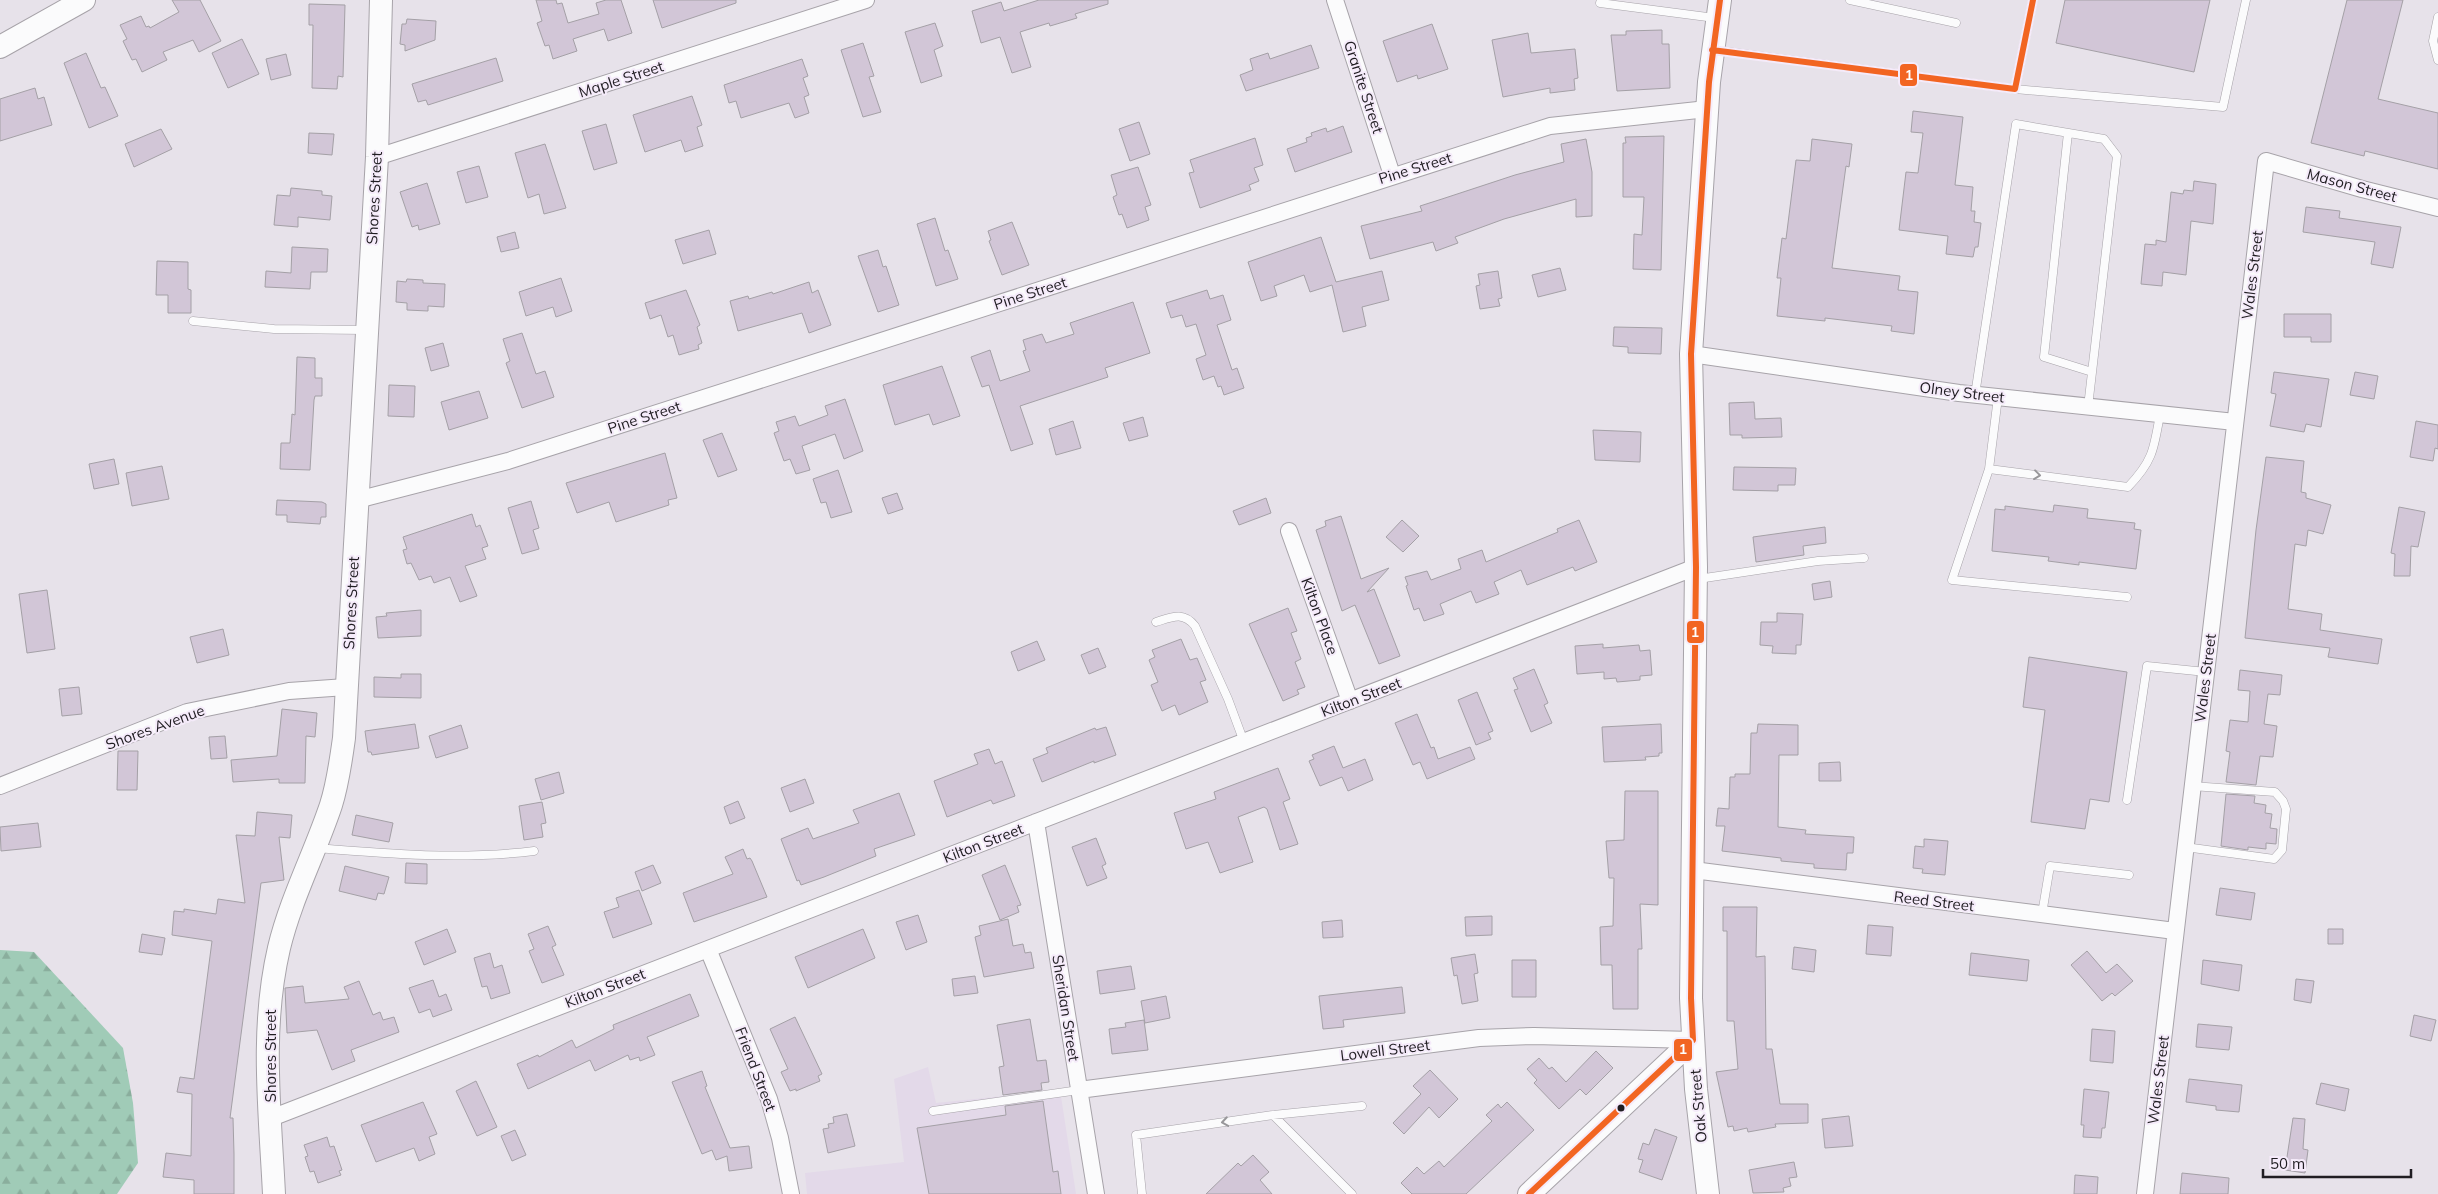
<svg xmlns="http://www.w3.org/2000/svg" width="2438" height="1194" font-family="Mulish,sans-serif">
<defs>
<pattern id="forest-firs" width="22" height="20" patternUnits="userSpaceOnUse" patternTransform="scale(1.25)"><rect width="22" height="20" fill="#a0cbb7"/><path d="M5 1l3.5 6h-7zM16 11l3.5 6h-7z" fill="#8aae9d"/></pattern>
</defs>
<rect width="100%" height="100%" fill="#e7e2ea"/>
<path fill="#e3d9e9" d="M928 1067 936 1103 1060 1090 1076 1194H807L805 1173 904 1162 894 1079Z"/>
<path fill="url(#forest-firs)" d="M0 950 34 952 123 1048 133 1103 138 1163 117 1194H0Z"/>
<path fill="#d2c6d7" stroke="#a4a0a6" d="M172 0H200L221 41 199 52 193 40 163 52 167 60 142 72 136 59 132 60 123 41 127 39 120 25 141 16 146 27 149 26 150 28 179 12Z
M536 0H556L557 4 562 3 568 23 599 14 596 3 606 0H621L632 33 608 41 604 29 573 39 577 51 553 59 549 45 545 46 537 23 542 21Z
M653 0H736V3L662 28Z
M1039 0H1108V4L1075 14 1077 18 1050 26 1049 23 1020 32 1031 67 1012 73 1000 37 981 43 972 11 1001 2 1004 11Z
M2065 0H2210L2194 72 2056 43Z
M2347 0H2403L2378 99 2438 113V169L2365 151 2364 156 2311 143Z
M309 4 345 5 343 77 338 76 337 89 312 88 313 25H309Z
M407 19 436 21 435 40 405 51V45L400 44 402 24H406Z
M935 23 943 46 934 50 942 76 921 83 905 32Z
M1432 24 1448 69 1418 79 1417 75 1397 82 1383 41Z
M1662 30V44H1669L1670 88 1617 91 1611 35H1626V31Z
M1528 33 1531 53 1575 49 1578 78 1574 79 1575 90 1550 93V88L1503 97 1492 40Z
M242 39 259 74 228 88 212 53Z
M863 43 874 76 869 77 881 112 863 117 841 50Z
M1311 45 1319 68 1246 91 1240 75 1253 70 1250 59 1268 53 1270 59Z
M86 53 101 88 105 87 118 116 89 128 64 63Z
M286 54 291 75 271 80 266 59Z
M496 58 503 81 428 105 426 100 418 102 412 84Z
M802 59 808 76 803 78 809 95 804 97 809 113 795 118 789 103 741 118 736 101 729 103 724 85Z
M35 88 38 99 44 97 52 125 0 141V99Z
M692 96 702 125 697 127 703 146 685 152 681 140 645 152 633 115Z
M1913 111 1963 117 1955 185 1973 187 1971 211H1975L1974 222 1981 223 1978 247H1975L1973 257 1946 254 1948 236 1899 230 1906 172 1918 173 1923 133 1911 132Z
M1139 122 1150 154 1130 161 1119 129Z
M606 124 617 163 594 170 582 131Z
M1343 126 1352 152 1295 172 1287 149 1307 142 1306 138 1312 136 1311 133 1326 128 1327 132Z
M161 129 172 149 134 167 125 144Z
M309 133 334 134 332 155 308 153Z
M1664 136 1661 270 1633 269 1634 234 1642 235 1644 197H1623V143H1626L1625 137Z
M1255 138 1263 165 1254 168 1259 181 1249 185 1251 190 1200 208 1189 173 1194 172 1190 160Z
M1586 139 1592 172V216L1576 217V199L1504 219 1455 237 1458 243 1436 251 1433 242 1370 259 1361 226 1422 211 1420 206 1442 199 1515 175 1564 162 1561 144Z
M1812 139 1852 144 1849 167 1846 166 1832 268 1900 276 1898 290 1918 292 1914 334 1891 331 1892 326 1825 318V321L1777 316 1781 278H1777L1782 238 1786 239 1796 160 1810 161Z
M545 144 566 208 544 214 539 194 528 198 515 153Z
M479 166 488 197 466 203 457 172Z
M1138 167 1151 205 1145 207 1149 220 1127 228 1122 214 1119 215 1113 197 1117 195 1111 175Z
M2194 181 2216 184 2213 224 2191 221 2186 275 2163 272 2162 286 2141 284 2145 244 2156 245V240L2166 242 2171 192 2183 194 2184 190 2193 191Z
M427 183 440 224 419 230 418 225 412 227 400 192Z
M291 188 322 191V195L332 196 330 220 298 217V227L274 225 277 195 290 196Z
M2306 207 2340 211 2339 218 2401 227 2393 268 2371 264 2375 242 2303 232Z
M935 218 945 251 948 250 958 279 936 286 917 224Z
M1012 222 1029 265 1002 275 989 241 991 240 988 231Z
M709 230 716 254 683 264 675 240Z
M515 232 519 248 501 252 497 237Z
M1321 237 1336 282 1382 271 1389 300 1362 307 1366 326 1343 332 1332 285 1310 292 1304 275 1274 286 1277 296 1261 301 1248 262Z
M292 247 328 249 327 272H311L310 289 265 287 266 271 291 273Z
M878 250 883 267 886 266 899 305 878 312 858 256Z
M157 261 188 262V289L191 290V313H168V295H156Z
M1560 268 1566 290 1538 297 1532 275Z
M1498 271 1502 298 1498 299 1500 306 1480 309 1476 286 1480 285 1478 274Z
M561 278 572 311 556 317 553 307 526 316 519 292Z
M407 279 423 280V283L445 284 444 307 428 306V311L407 310V303L396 302 397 281 406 282Z
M809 282 812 293 818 290 831 325 809 333 802 313 738 331 730 301 748 296 749 299 772 292 773 294Z
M686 290 700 325 697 327 702 343 698 345 699 349 679 355 673 335 668 337 661 315 650 319 645 303Z
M1207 290 1210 299 1223 295 1231 320 1217 325 1232 370 1237 368 1244 388 1224 395 1221 386 1218 387 1214 376 1203 380 1196 359 1206 355 1196 324 1186 327 1182 315 1171 318 1166 303Z
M1133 302 1150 353 1105 368 1108 377 1020 406 1033 444 1011 451 989 385 982 387 971 357 990 350 1000 381 1030 371 1023 351 1026 350 1023 340 1042 334 1046 343 1074 334 1070 323Z
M2284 314H2331V342H2311V337H2284Z
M1614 327 1662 328 1661 354 1628 353V347L1613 346Z
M522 333 536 374 545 371 554 397 522 408 506 363 510 361 503 339Z
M443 343 449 366 431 371 425 348Z
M297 357 315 358V378H322V396H315L314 400 310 470 280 469 281 443H290L292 414 295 415Z
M942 366 960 416 933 425 929 414 895 425 883 385Z
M2274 372 2329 379 2321 427 2306 424 2304 432 2270 426 2276 394 2271 393Z
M2355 372 2378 376 2374 399 2350 395Z
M389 385 415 386 414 417 388 416Z
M479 391 488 418 449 430 441 402Z
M845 399 863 451 844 459 835 434 802 446 810 470 796 474 790 459 784 461 774 433 779 431 776 422 795 416 799 426 828 415 825 406Z
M1754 402 1755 419 1781 418 1782 437 1742 438V435H1730L1729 403Z
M1143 417 1148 436 1129 441 1123 423Z
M1073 421 1081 448 1056 455 1049 429Z
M2416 421 2438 425V449L2435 448 2433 461 2410 457Z
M1593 430 1641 432 1640 462 1595 460Z
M722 433 737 470 718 477 703 440Z
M665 453 677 498 668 500 669 505 616 522 609 502 577 513 566 483Z
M2266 457 2304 461 2301 492 2306 493V498L2331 505 2323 534 2308 530 2306 546 2295 544 2288 609 2322 614 2320 630 2382 639 2378 664 2328 657 2330 648 2245 638 2256 530Z
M114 459 119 484 94 489 89 464Z
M162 466 169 499 132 506 126 473Z
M1734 467 1796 468 1795 485H1778V491L1733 490Z
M838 470 852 512 831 518 826 502 821 503 813 479Z
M897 493 903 509 888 514 882 498Z
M1266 498 1271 513 1239 525 1233 511Z
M277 500 322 502 326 504V517H321L320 524 287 522V515H276Z
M531 501 539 528 533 530 539 549 522 554 508 508Z
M2054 505 2088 509 2087 518 2135 523 2134 529 2141 530 2136 569 2079 562V565L2048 561 2049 557 1992 551 1995 509 2005 510V506L2053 512Z
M2399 507 2425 512 2418 547 2411 546 2410 576H2394L2395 554 2391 553Z
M472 514 476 527 480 525 488 546 482 548 486 559 465 566 477 596 460 602 450 577 434 583 431 576 419 580 411 563 407 564 403 550 407 549 403 537Z
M1341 516 1361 579 1389 568 1367 592 1374 589 1400 656 1379 664 1355 605 1342 611 1316 530 1326 526 1325 521Z
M1402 520 1419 536 1403 552 1386 537Z
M1579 520 1597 562 1575 571 1573 567 1527 585 1521 570 1494 582 1499 594 1476 603 1471 591 1440 604 1444 614 1424 621 1419 608 1414 610 1406 586 1408 585 1405 577 1427 571 1431 580 1461 569 1458 559 1482 550 1486 562 1558 532 1557 529Z
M1825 527 1826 543 1803 546 1804 555 1756 562 1753 537Z
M1830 581 1832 597 1814 600 1812 584Z
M47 590 55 649 27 653 19 594Z
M1288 608 1297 631 1291 633 1301 659 1295 662 1305 687 1297 690 1299 694 1283 701 1249 624Z
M421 610V636L378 638 376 617 387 616 386 613Z
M1777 613 1803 614 1801 645H1796V654L1772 653 1773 646 1760 645 1761 622H1777Z
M223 629 229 655 197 663 190 637Z
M1181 639 1190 660 1197 658 1206 680 1200 682 1208 702 1179 715 1175 705 1162 711 1151 685 1158 682 1149 660 1155 657 1152 650Z
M1037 641 1045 660 1018 671 1011 652Z
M1603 644V648L1639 645 1640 651 1650 650 1652 675 1640 676V680L1617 682 1616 678 1604 679V672L1577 674 1575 646Z
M1098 648 1106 667 1089 674 1081 655Z
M2029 657 2127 672 2109 802 2090 799 2085 829 2031 822 2045 710 2023 707Z
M1534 669 1548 703 1544 705 1552 723 1531 732 1514 690 1518 689 1513 678Z
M2240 670 2282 675 2280 695 2268 694 2264 724 2277 726 2273 757 2260 756 2256 785 2226 782 2230 752 2226 751 2230 720 2248 722 2250 691 2238 690Z
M401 674H421V698L374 697V677L401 678Z
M79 687 82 714 62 716 59 689Z
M1477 692 1493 731 1488 733 1491 739 1476 745 1458 700Z
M282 709 317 713 315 737 306 736 305 783H279V779L233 782 231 760 277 756Z
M1417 714 1431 748 1434 747 1438 759 1470 747 1475 759 1427 779 1420 762 1413 765 1395 723Z
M415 724 419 748 372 755 371 752H368L365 731Z
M1661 724 1662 753H1659V756L1645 757 1646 760 1604 762 1602 727Z
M1758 724 1798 725V755H1779L1778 827 1806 830 1805 834 1854 837 1853 853H1847L1846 870 1814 868V864L1781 861V858L1722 851 1725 826H1716L1718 808 1729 809 1730 777H1735V774H1750L1751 733H1757Z
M461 725 468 748 436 758 429 736Z
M1106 727 1116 755 1094 763V761L1042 782 1033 759 1048 753 1046 748 1095 728 1096 730Z
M225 736 227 758 211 759 209 737Z
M1334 746 1343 768 1365 759 1373 780 1348 791 1342 777 1320 786 1309 761 1314 759 1312 755Z
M989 749 995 764 1002 761 1015 796 993 804 991 800 947 817 934 781 978 764 974 754Z
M118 751H138L137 790H117Z
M1840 762 1841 781H1819V763Z
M1278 768 1290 799 1283 802 1298 844 1280 850 1267 809 1264 807 1238 817 1253 862 1220 873 1208 842 1186 849 1174 813 1216 799 1214 792Z
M559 772 564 793 541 800 535 779Z
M805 779 814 803 790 812 781 788Z
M1625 791H1658V905L1640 904 1642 949H1638V1009H1613L1612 965H1601L1600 927 1613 926 1614 878H1609L1606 841 1624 840Z
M899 793 915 835 874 849 876 856 824 877 801 885 799 880 797 881 781 839 808 828 813 839 859 823 853 810Z
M2226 794 2255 796 2254 803 2266 805 2265 813 2272 814 2270 828 2277 829 2276 844 2266 843V849L2248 847V850L2221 846Z
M738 801 745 818 730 824 724 807Z
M542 802 546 823 541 824 543 837 524 840 519 806Z
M257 812 292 815 290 838 279 837 284 880 261 883 230 1118H233L234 1154V1194H194V1180L163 1177 166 1153 191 1156 192 1094 177 1092 180 1077 194 1079 212 941 172 935 174 911 184 912V909L216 914 218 899 245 903 236 835 255 836Z
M356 815 393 823 389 842 352 835Z
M38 823 41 847 1 851 0 827Z
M1096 838 1106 864 1102 866 1107 878 1087 886 1072 847Z
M1924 839 1948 841 1945 875 1922 873 1923 869 1913 868 1915 846 1924 847Z
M743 849 747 859 750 858 752 861 767 897 694 922 683 893 733 874 725 857Z
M406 863 427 864V884L405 883Z
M653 865 661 883 642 891 635 872Z
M1005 865 1021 905 1017 906 1019 912 1000 920 982 875Z
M345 866 389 877 384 894 378 893 376 900 339 891Z
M2220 888 2255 893 2251 920 2216 915Z
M639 890 652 924 613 938 604 912 619 907 616 898Z
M1723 907H1757L1756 957 1765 956 1766 1049H1772L1780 1104H1808V1123L1775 1124 1776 1127 1748 1132 1747 1128 1734 1131 1733 1126 1728 1127 1716 1072 1738 1069 1734 1021H1727V931H1723Z
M918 915 927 942 906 950 896 922Z
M1492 916V935L1466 936 1465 917Z
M1008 919 1013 946 1023 944 1025 953 1031 952 1034 968 984 977 975 937 981 935 979 926Z
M1342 920 1343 937 1323 938 1322 922Z
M1868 925 1893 927 1891 956 1866 954Z
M548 926 556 945 552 947 564 975 542 983 529 951 534 949 528 934Z
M447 929 456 952 424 965 415 942Z
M863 929 875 958 808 988 795 957Z
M2328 929H2343V944H2328Z
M142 934 165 938 162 955 139 952Z
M1794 947 1816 950 1814 972 1792 969Z
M2087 951 2106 973 2117 964 2133 981 2115 996 2112 993 2102 1001 2071 965Z
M490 953 494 968 502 965 510 993 491 999 487 986 482 987 474 958Z
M1971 953 2029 960 2027 981 1969 975Z
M1475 954 1478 973 1474 974 1478 1001 1462 1004 1457 975 1454 976 1451 958Z
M1512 960H1536V997H1512Z
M2203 960 2242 965 2239 991 2201 984Z
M1131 966 1135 989 1100 994 1097 971Z
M975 976 978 993 954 996 952 979Z
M2296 979 2314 981 2311 1003 2294 1000Z
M433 980 439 997 446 994 452 1010 433 1017 430 1009 419 1013 409 988Z
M359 981 373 1015 380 1012 383 1020 394 1017 399 1032 351 1050 355 1061 332 1070 317 1030 287 1033 285 988 303 986 305 1003 349 999 344 987Z
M1402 987 1405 1013 1343 1020 1344 1027 1323 1029 1319 996Z
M690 994 699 1016 647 1037 655 1055 640 1061 639 1057 630 1060 628 1055 595 1071 590 1060 528 1089 517 1064 538 1055 539 1057 572 1040 576 1048 614 1029 613 1025Z
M1166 996 1170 1018 1145 1023 1141 1001Z
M2414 1015 2436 1020 2431 1041 2410 1036Z
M795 1017 822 1074 818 1076 820 1081 796 1091V1089L790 1091 781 1072 788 1069 770 1029Z
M1030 1019 1037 1061 1046 1060 1049 1082 1041 1083 1042 1090 1003 1095 999 1067 1004 1066 997 1025Z
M1144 1020 1148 1050 1112 1054 1109 1029 1126 1027 1125 1023Z
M2198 1024 2232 1027 2229 1050 2196 1047Z
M2092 1029 2115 1031 2113 1063 2090 1061Z
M1596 1051 1613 1068 1586 1095 1580 1089 1559 1109 1534 1083 1537 1080 1527 1069 1539 1058 1549 1069 1552 1067 1566 1082Z
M1430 1070 1458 1099 1439 1118 1429 1107 1404 1134 1393 1123 1421 1094 1413 1086Z
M702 1071 707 1086 705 1087 730 1148 749 1146 752 1168 729 1171 727 1156 716 1160 712 1150 702 1154 672 1082Z
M2189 1079 2242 1085 2239 1112 2216 1110V1106L2186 1102Z
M476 1081 497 1127 477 1136 456 1091Z
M2321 1083 2349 1089 2345 1111 2316 1104Z
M2084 1089 2109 1092 2105 1128H2102L2101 1138 2083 1137 2084 1125H2081Z
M1043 1101 1053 1172 1058 1171 1061 1194H929L917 1128 1006 1115 1005 1106Z
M423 1102 437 1134 429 1137 435 1154 419 1161 414 1148 376 1162 361 1125Z
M1507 1102 1534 1130 1466 1194H1412L1401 1183 1417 1167 1424 1174 1439 1161 1444 1167 1492 1121 1486 1115 1498 1104 1501 1108Z
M847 1114 855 1146 828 1153 823 1129 829 1128 828 1124 834 1123 833 1117Z
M1849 1116 1853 1146 1825 1148 1822 1119Z
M2293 1118 2305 1119 2303 1149 2308 1150 2305 1173 2285 1170Z
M1655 1129 1677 1137 1662 1180 1639 1172 1643 1160 1638 1159 1643 1143 1649 1145Z
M515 1130 526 1155 512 1161 501 1136Z
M327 1137 330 1147 334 1146 342 1170 339 1171 341 1175 318 1183 314 1171 310 1172 305 1157 308 1156 304 1145Z
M1253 1155 1269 1172 1260 1180 1272 1194H1206L1238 1163 1241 1166Z
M1794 1162 1797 1177 1789 1178 1791 1186 1783 1188 1784 1192 1753 1193 1749 1170Z
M2182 1173 2229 1178 2228 1194H2180Z
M2075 1175 2098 1177 2097 1194H2074Z"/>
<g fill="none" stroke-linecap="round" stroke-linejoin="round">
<defs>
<path id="lane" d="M1850 0 1956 23
M1600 3 1715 18
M2438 17 2433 41 2438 60
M1715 50 2015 89 2223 107 2246 0
M2015 89 2033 0
M2068 133 2044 357 2092 372
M193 321 274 329 365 330
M1975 395 2016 124 2104 139 2117 156 2088 407
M1998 397 1989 469 1952 580 2127 597
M1989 469 2128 487C2153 461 2154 449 2160 414
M1698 579 1818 561 1864 558
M1156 622C1172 617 1183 611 1195 626L1228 699 1244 742
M2127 800 2147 666 2206 672
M2185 847 2274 859 2282 850 2286 809 2283 801 2275 792 2192 786
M317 848C389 854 462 860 534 851
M2042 914 2050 866 2129 875
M933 1111 1079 1090
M1273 1115 1352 1194
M1142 1194 1136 1135 1273 1115 1362 1106"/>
<path id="street" d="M1335 0 1392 175
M377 157 866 0
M1691 354 1959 393 2235 422
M357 500 508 461 1550 126 1707 109
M1289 531 1350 701
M0 786 187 712 289 691 346 687
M1036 822 1096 1194
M1693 870 2175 931
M708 949 769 1099 780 1138 791 1194
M1079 1090 1479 1038 1534 1036 1693 1040
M271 1118 1696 567
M2145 1194 2266 161 2362 189 2438 208"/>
<path id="secondary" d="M0 47 84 0
M274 1194C270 1112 260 1029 279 948 291 898 315 853 331 805 338 783 341 760 344 738L377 157 381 0
M1529 1194 1693 1040
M1708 1194 1696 1089 1691 998 1696 567 1691 354 1709 82 1720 0"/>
</defs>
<use href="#lane" stroke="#a7a3a9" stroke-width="9"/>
<use href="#street" stroke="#a7a3a9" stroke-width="18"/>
<use href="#secondary" stroke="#a7a3a9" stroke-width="24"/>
<use href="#lane" stroke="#fbfbfc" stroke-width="8"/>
<use href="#street" stroke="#fbfbfc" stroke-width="16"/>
<use href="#secondary" stroke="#fbfbfc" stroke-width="22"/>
<defs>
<path id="bus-1" d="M1712 50 2015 89 2033 0
M1529 1194 1693 1040 1691 998 1696 567 1691 354 1709 82 1720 0"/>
</defs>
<use href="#bus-1" stroke="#f5ebfa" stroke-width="10"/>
<use href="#bus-1" stroke="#f26522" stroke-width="6"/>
</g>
<defs><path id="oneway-chevron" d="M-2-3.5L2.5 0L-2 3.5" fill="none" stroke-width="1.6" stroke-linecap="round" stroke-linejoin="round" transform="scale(1.25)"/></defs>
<g stroke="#98979a">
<use href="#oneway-chevron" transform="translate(2037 475) rotate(7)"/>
<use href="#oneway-chevron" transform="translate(1225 1122) rotate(171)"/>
</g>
<circle fill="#201d22" stroke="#f5ebfa" stroke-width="2" cx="1621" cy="1108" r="4.5"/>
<g text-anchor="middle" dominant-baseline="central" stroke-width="4" stroke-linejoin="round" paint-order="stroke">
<g font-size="15" fill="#201d22" stroke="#f5ebfa">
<text transform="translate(621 79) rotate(-18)">Maple Street</text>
<text transform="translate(1364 87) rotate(72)">Granite Street</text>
<text transform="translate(1415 168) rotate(-17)">Pine Street</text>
<text transform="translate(2352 185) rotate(15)">Mason Street</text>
<text transform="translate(374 198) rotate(-87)">Shores Street</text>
<text transform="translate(2252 275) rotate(-83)">Wales Street</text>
<text transform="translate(1030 293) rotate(-18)">Pine Street</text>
<text transform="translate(1962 392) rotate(7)">Olney Street</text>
<text transform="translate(644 417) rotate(-18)">Pine Street</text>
<text transform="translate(351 603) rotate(-87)">Shores Street</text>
<text transform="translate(1320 616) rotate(70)">Kilton Place</text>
<text transform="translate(2205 678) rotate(-83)">Wales Street</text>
<text transform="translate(1361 697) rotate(-21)">Kilton Street</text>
<text transform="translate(155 727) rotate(-20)">Shores Avenue</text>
<text transform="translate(983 843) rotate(-21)">Kilton Street</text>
<text transform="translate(1934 901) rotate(7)">Reed Street</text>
<text transform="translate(605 988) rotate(-21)">Kilton Street</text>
<text transform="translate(1066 1008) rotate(81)">Sheridan Street</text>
<text transform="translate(1385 1050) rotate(-7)">Lowell Street</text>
<text transform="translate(270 1056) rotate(-90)">Shores Street</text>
<text transform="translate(756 1069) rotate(69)">Friend Street</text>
<text transform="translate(2158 1080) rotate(-83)">Wales Street</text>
<text transform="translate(1698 1106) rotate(-95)">Oak Street</text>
</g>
</g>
<g stroke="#f5ebfa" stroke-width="2">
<rect x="1899" y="63" width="19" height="24" rx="5" fill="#f26522"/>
<rect x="1686" y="620" width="19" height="24" rx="5" fill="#f26522"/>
<rect x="1673" y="1038" width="20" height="24" rx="5" fill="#f26522"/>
</g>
<g font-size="14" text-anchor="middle" font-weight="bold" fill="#fff">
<text x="1909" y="80">1</text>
<text x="1695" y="637">1</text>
<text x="1683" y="1054">1</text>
</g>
<path d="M2263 1169v8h148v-8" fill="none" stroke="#201d22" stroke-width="2.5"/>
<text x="2270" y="1169" font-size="15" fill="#201d22" stroke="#f5ebfa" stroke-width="4" paint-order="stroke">50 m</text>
</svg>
